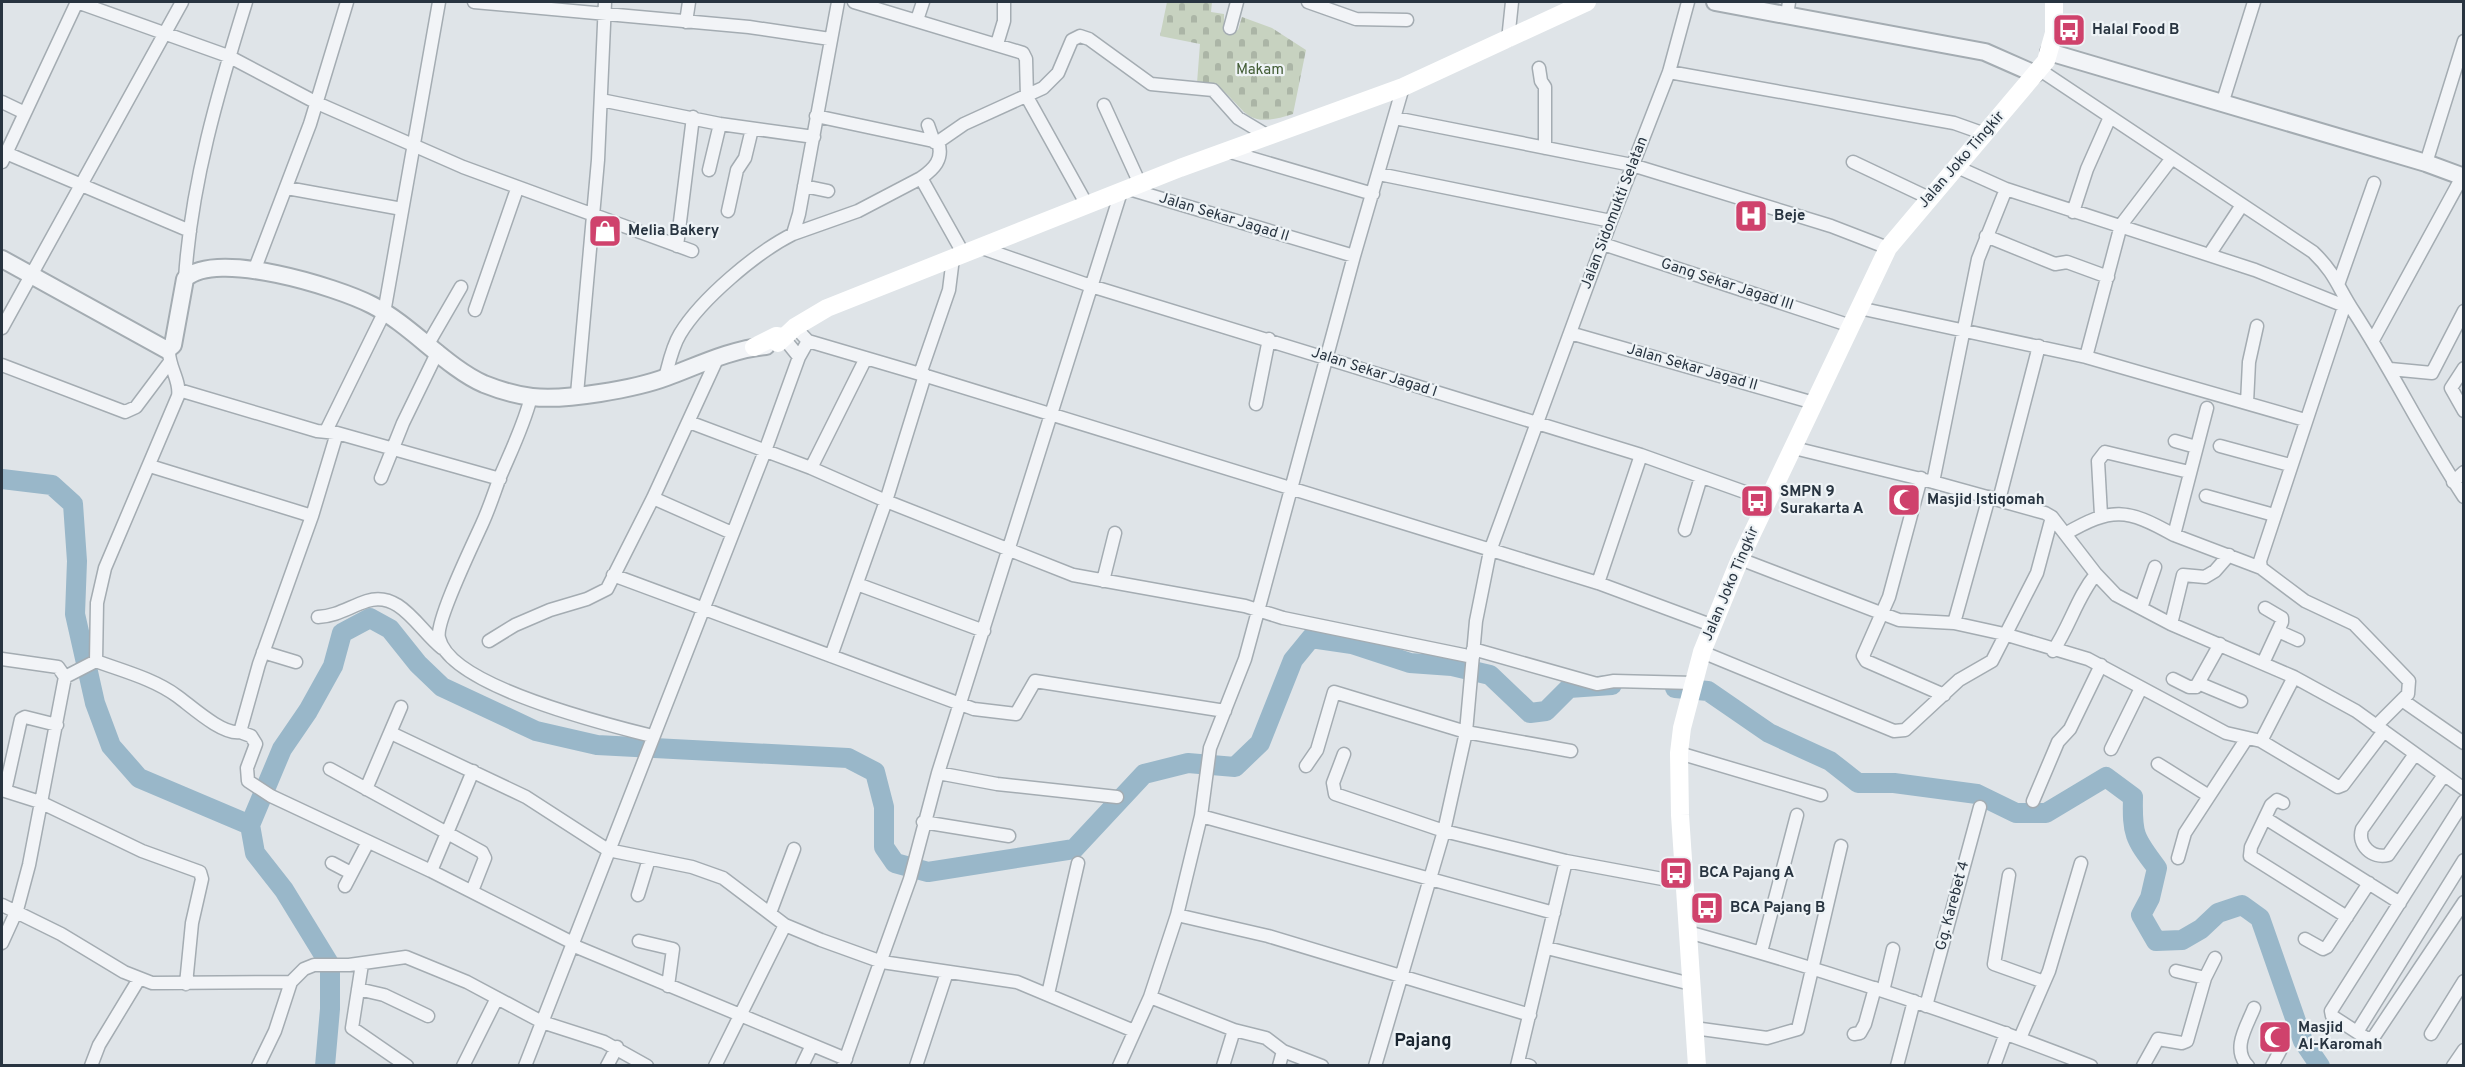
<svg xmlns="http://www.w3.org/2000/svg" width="2465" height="1067" font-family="Overpass,sans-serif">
<defs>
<pattern id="cemetery-stones" width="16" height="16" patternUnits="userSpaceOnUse" patternTransform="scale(1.5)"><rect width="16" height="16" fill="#c7d2c0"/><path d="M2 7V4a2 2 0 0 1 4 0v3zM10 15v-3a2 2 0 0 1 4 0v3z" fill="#abb5a6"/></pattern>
</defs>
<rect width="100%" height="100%" fill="#dfe4e8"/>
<path fill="url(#cemetery-stones)" d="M1167 2H1212L1211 12 1224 14V33L1238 30 1242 17 1272 28 1306 50 1293 114C1241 131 1249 108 1214 84L1197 83 1200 44 1160 36Z"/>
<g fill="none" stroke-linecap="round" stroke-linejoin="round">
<path stroke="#99b7c9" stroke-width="20" d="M2 479 52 485 73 504 77 561 75 614 95 703 111 746 139 778 250 825 255 853 284 890 330 965V1009L325 1066
M1675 688 1708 691 1769 733 1830 761 1858 783H1894L1977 794 2016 813H2046L2106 777 2133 797C2132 834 2134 838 2157 868L2150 898 2141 915 2156 941 2182 940 2201 929 2218 913 2242 905 2260 918 2303 1041 2320 1066
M250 825 282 749 308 711 333 666 342 633 370 618 390 629 418 664 442 687 536 731 597 745 848 758 875 772 884 807V847L895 863 928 872 1074 849 1144 774 1188 763 1235 767 1260 743 1293 660 1311 638 1352 644 1410 663 1452 666 1490 675 1530 713 1546 711 1569 688 1612 685"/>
<defs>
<path id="minor" d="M77 2 228 56 317 103 463 167 692 251
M474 2 749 27 830 39
M854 2 1023 53 1026 59 1027 97 1087 205
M1308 2 1356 19 1407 20
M1787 15 1789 2
M917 20 923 2
M686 22 689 2
M1230 28 1237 2
M1508 40 1512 2
M997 44 1004 21V2
M1539 68 1541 81 1545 87V148
M2040 70 2313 252C2336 274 2338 288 2354 312 2393 372 2424 437 2464 497
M1669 72 1954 123 1985 134
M601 100 720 124 814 137
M2 102 25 113
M2222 104 2254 2
M1104 105 1140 184
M816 116 938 142C944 159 934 169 921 178L963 253
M1395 118 1632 165 1831 226 1888 248
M928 125 934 142
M938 142 964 124 1043 88 1058 73 1072 40 1080 36 1089 39 1151 84 1213 90 1238 118 1268 136
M1227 151 1373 194
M6 153 190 231
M2 162 77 2
M1853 162 1929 198
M2426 163 2464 41
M1957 167 2006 189 2255 270 2352 309
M709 170 720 124
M1379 174 1611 221
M804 186 828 191
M287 188 402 209
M1129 189 1354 256
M728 211 737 170 745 158 752 129
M2073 212 2087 169 2110 117
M793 234 858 211 921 178
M1986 236 2055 264 2067 262 2108 277
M1603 244 1851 326
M677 246 693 117
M979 247 1091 286 1641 455 1767 500
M2209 255 2242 205
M254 271 310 124 347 2
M185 279C191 184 218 92 246 2
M2339 282 2374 183
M1859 308 2086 357 2305 420
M475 310 517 189
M795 327 808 341 920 374 1598 583 1711 625
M2 328 182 2
M1570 333 1814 403
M783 337 799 357
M2373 340 2462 177
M428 344 461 287
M2086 357 2121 225 2172 158
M2 365 125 412 136 407 169 363
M2464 368 2451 388 2464 411
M2390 369 2432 373 2464 311
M920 374 949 290 953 258
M665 378C669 363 672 347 680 334 701 299 757 252 793 234L799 214 838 2
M577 394 598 160 605 2
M531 397C524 425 511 451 500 477 494 493 489 509 482 524 474 542 435 622 439 638 450 686 608 725 652 736
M2247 403 2249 362 2257 326
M1256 404 1269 339
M689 422 811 468 886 501 1073 575 1245 606 1283 618 1473 657
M326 431 384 313 439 2
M337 433 500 479
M2175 441 2196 447
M2220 446 2290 465
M1794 448 1933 482 2045 513 2052 517 2096 574 2116 595 2171 624 2294 677 2356 711 2464 789
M150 466 312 516
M811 468 866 358
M381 478 403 423 438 351
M1921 478 1889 597 1863 656 1866 661 1944 695
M1933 482 1978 259 2006 189
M2453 482 2464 472
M2206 496 2274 515
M653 498 732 533
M1999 500 2039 346
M2101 515 2098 461 2105 452 2189 472
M1685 530 1701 477
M2065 534C2112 507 2126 508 2174 535L2207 408
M2174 535 2261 568 2305 601 2354 624 2409 681 2408 694 2376 726
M1740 559 1899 620 1954 623 2004 634 2088 659 2226 733 2261 741 2338 787 2343 785 2384 731
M2261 568 2260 561 2344 307
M613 575 974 709 1016 714 1035 681 1225 711
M1103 581 1115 533
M1598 583 1641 455
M857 584 984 631
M2141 608 2155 567
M318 617C337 616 349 607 367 601 400 590 419 630 442 648
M1954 623 1989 497
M2171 624 2183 575 2205 577 2215 571 2229 555
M2278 631 2298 640
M489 641 515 625 550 610 587 599 607 589 653 498 717 359
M1473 649 1597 684 1614 681 1694 683
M2053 651C2070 626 2077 597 2096 574
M263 652 296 662
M1702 652 1894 731 1905 730 1959 680 1992 661 2037 573 2052 517
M831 656 886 501 925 375
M2 659 58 667 65 677 29 865 17 910 2 943
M96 661C123 671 154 679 177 696 191 706 222 735 240 732L259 664 312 516 337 433 317 431 179 390
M2263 663 2282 622V618L2265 608
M65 677 96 661 97 603 105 568 178 396C181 381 168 366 169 350
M2173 679 2189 687H2196L2220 644
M2198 683 2241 701
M2402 700 2464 743
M240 732 251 736 256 744 247 768 248 781 271 796 431 871 573 943
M391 733 526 797 608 850 692 867 723 878 785 925 821 940 882 962 1017 982 1134 1031
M2261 741 2294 677
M2111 749 2141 688
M1679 753 1821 795
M1344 754 1333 783 1335 794 1444 831 1566 861 1684 883
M2415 754 2362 829C2357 845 2372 859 2388 855L2444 775
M2158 764 2209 796
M1306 766 1317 750 1334 692 1466 732 1571 751
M330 769 482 852 485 858 472 891
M938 773 997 784 1117 797
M366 789 401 707
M2 790 40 802 142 851 200 872 202 879 192 923 186 984
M5 791 21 719 25 717 57 725
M2033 801 2058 742 2070 729 2101 665
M2464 801 2331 1011 2332 1016 2366 1038H2373L2464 902
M2283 803 2277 800 2271 805 2251 847 2250 856 2347 917
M1201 816 1554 913
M2265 818 2400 903
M923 822 1009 836
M2178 858 2185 833 2247 738
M332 863 351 873
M431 871 473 771
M2009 875 1994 964 2044 982
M345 886 368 842
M638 895 649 859
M2 905 61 934 124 972 152 983 291 982
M770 913 794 849
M1177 915 1268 936 1530 1015
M1688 932C1825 970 1959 1014 2091 1066
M2305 939 2323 949 2327 947 2369 883
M639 941 673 949 668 986
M572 945 846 1059
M1547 948 1691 984
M1761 952 1797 815
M362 964 352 1028 407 1066
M2176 971 2205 978
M358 989 384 995 428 1016
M1883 991 1893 949
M1048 994 1078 863
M1150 997 1234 1030 1266 1038 1283 1051 1279 1066
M1926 1006 1980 807
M1694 1028 1767 1038 1798 1029 1841 846
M2357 1032 2464 860
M1854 1034 1860 1033 1865 1024 1875 988
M2431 1034 2464 981
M2020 1038 2049 971 2081 863
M1283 1051 1322 1066
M1518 1062 1530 1066
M91 1066 99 1045 139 979
M258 1066 275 1031 291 982 304 969 314 965H349L406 957 467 982 542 1022 604 1042 647 1066
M463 1066 497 998
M525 1066 765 451 799 357 808 341
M607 1066 617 1047
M715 1066 785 925
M802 1066 812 1045
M843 1066 910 879 938 773 1121 192
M916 1066 947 972
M1119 1066 1150 997 1177 915 1201 816 1210 748 1245 659 1354 256 1403 87
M1223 1066 1234 1030
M1375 1066 1444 831 1466 732 1476 621 1490 551 1611 221 1669 72 1688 2
M1517 1066 1566 861
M1897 1066 1914 1001
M1994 1066 2006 1033
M2143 1066 2158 1039 2182 1043 2187 1041 2205 978 2215 958
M2248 1066C2231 1049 2247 1026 2254 1008
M2272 1066 2281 1049
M2453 1066 2464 1050"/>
<path id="tertiary" d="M1715 2 1985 52 2035 74
M2049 52 2426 163 2464 177
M2 259 167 350 173 345 185 279C215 249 337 287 372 305 411 325 447 368 484 384 499 390 516 395 532 397 565 401 635 389 667 377 699 365 732 349 766 346"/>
</defs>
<use href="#minor" stroke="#a4acb2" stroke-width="15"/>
<use href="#tertiary" stroke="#a4acb2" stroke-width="20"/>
<use href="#minor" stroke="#f2f4f7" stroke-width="12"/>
<use href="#tertiary" stroke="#f2f4f7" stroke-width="16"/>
<path stroke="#fff" stroke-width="18" d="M778 343 795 327 827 308 1180 168 1403 87 1587 2
M754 347 776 336 783 337
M1697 1066 1680 815 1679 753 1682 728 1702 652 1740 559 1888 248 2046 61 2054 33V2"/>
</g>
<defs>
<symbol id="bus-square" viewBox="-11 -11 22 22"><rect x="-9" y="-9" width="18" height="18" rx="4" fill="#cf426c" stroke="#eef3f6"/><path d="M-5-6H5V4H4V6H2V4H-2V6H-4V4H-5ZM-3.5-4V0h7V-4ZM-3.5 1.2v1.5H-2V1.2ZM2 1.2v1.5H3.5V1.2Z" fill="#fff"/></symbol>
<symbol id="hospital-square" viewBox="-11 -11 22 22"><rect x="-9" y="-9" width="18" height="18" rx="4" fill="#cf426c" stroke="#eef3f6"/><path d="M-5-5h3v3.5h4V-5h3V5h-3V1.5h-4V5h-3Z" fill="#fff"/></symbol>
<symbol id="shop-square" viewBox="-11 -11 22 22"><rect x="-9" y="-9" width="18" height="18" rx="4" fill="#cf426c" stroke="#eef3f6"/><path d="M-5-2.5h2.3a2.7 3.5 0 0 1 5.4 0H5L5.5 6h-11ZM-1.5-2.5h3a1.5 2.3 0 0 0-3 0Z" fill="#fff"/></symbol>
<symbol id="mosque-square" viewBox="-11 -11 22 22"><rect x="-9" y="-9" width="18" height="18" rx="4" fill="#cf426c" stroke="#eef3f6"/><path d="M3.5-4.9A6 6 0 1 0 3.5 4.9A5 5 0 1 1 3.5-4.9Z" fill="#fff"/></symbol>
</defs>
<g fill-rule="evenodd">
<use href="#bus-square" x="2050" y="11" width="38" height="38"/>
<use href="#hospital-square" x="1732" y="197" width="38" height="38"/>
<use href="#shop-square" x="586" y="212" width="38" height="38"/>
<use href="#mosque-square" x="1885" y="481" width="38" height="38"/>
<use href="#bus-square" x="1738" y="482" width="38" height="38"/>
<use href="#bus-square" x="1657" y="854" width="38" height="38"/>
<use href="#bus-square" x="1688" y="889" width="38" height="38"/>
<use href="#mosque-square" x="2256" y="1018" width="38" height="38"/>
</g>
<g text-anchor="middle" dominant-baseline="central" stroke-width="4.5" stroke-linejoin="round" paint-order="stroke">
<g font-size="15" font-weight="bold" fill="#283440" stroke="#eef3f6" text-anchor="start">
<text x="2092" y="30">Halal Food B</text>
<text x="1774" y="216">Beje</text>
<text x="628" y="231">Melia Bakery</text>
<text x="1780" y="492">SMPN 9<tspan x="1780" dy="17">Surakarta A</tspan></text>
<text x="1927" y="500">Masjid Istiqomah</text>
<text x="1699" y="873">BCA Pajang A</text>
<text x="1730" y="908">BCA Pajang B</text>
<text x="2298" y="1028">Masjid<tspan x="2298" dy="17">Al-Karomah</tspan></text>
</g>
<g font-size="15" fill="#425c35" stroke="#eef3f6">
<text x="1260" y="70">Makam</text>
</g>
<g font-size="15" fill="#283440" stroke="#eef3f6">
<text transform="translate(1962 160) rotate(-49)">Jalan Joko Tingkir</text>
<text transform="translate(1615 213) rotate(-69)">Jalan Sidomukti Selatan</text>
<text transform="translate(1224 218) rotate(17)">Jalan Sekar Jagad II</text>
<text transform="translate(1727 285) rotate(18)">Gang Sekar Jagad III</text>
<text transform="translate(1692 368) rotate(16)">Jalan Sekar Jagad II</text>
<text transform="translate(1374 373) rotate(18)">Jalan Sekar Jagad I</text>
<text transform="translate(1731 584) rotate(-67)">Jalan Joko Tingkir</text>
<text transform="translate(1953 906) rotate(-75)">Gg. Karebet 4</text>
</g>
<g font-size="18" font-weight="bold" fill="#1a2530" stroke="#eef3f6">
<text x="1423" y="1041">Pajang</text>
</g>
</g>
<rect width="2465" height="1067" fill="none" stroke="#283440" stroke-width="6"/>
</svg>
